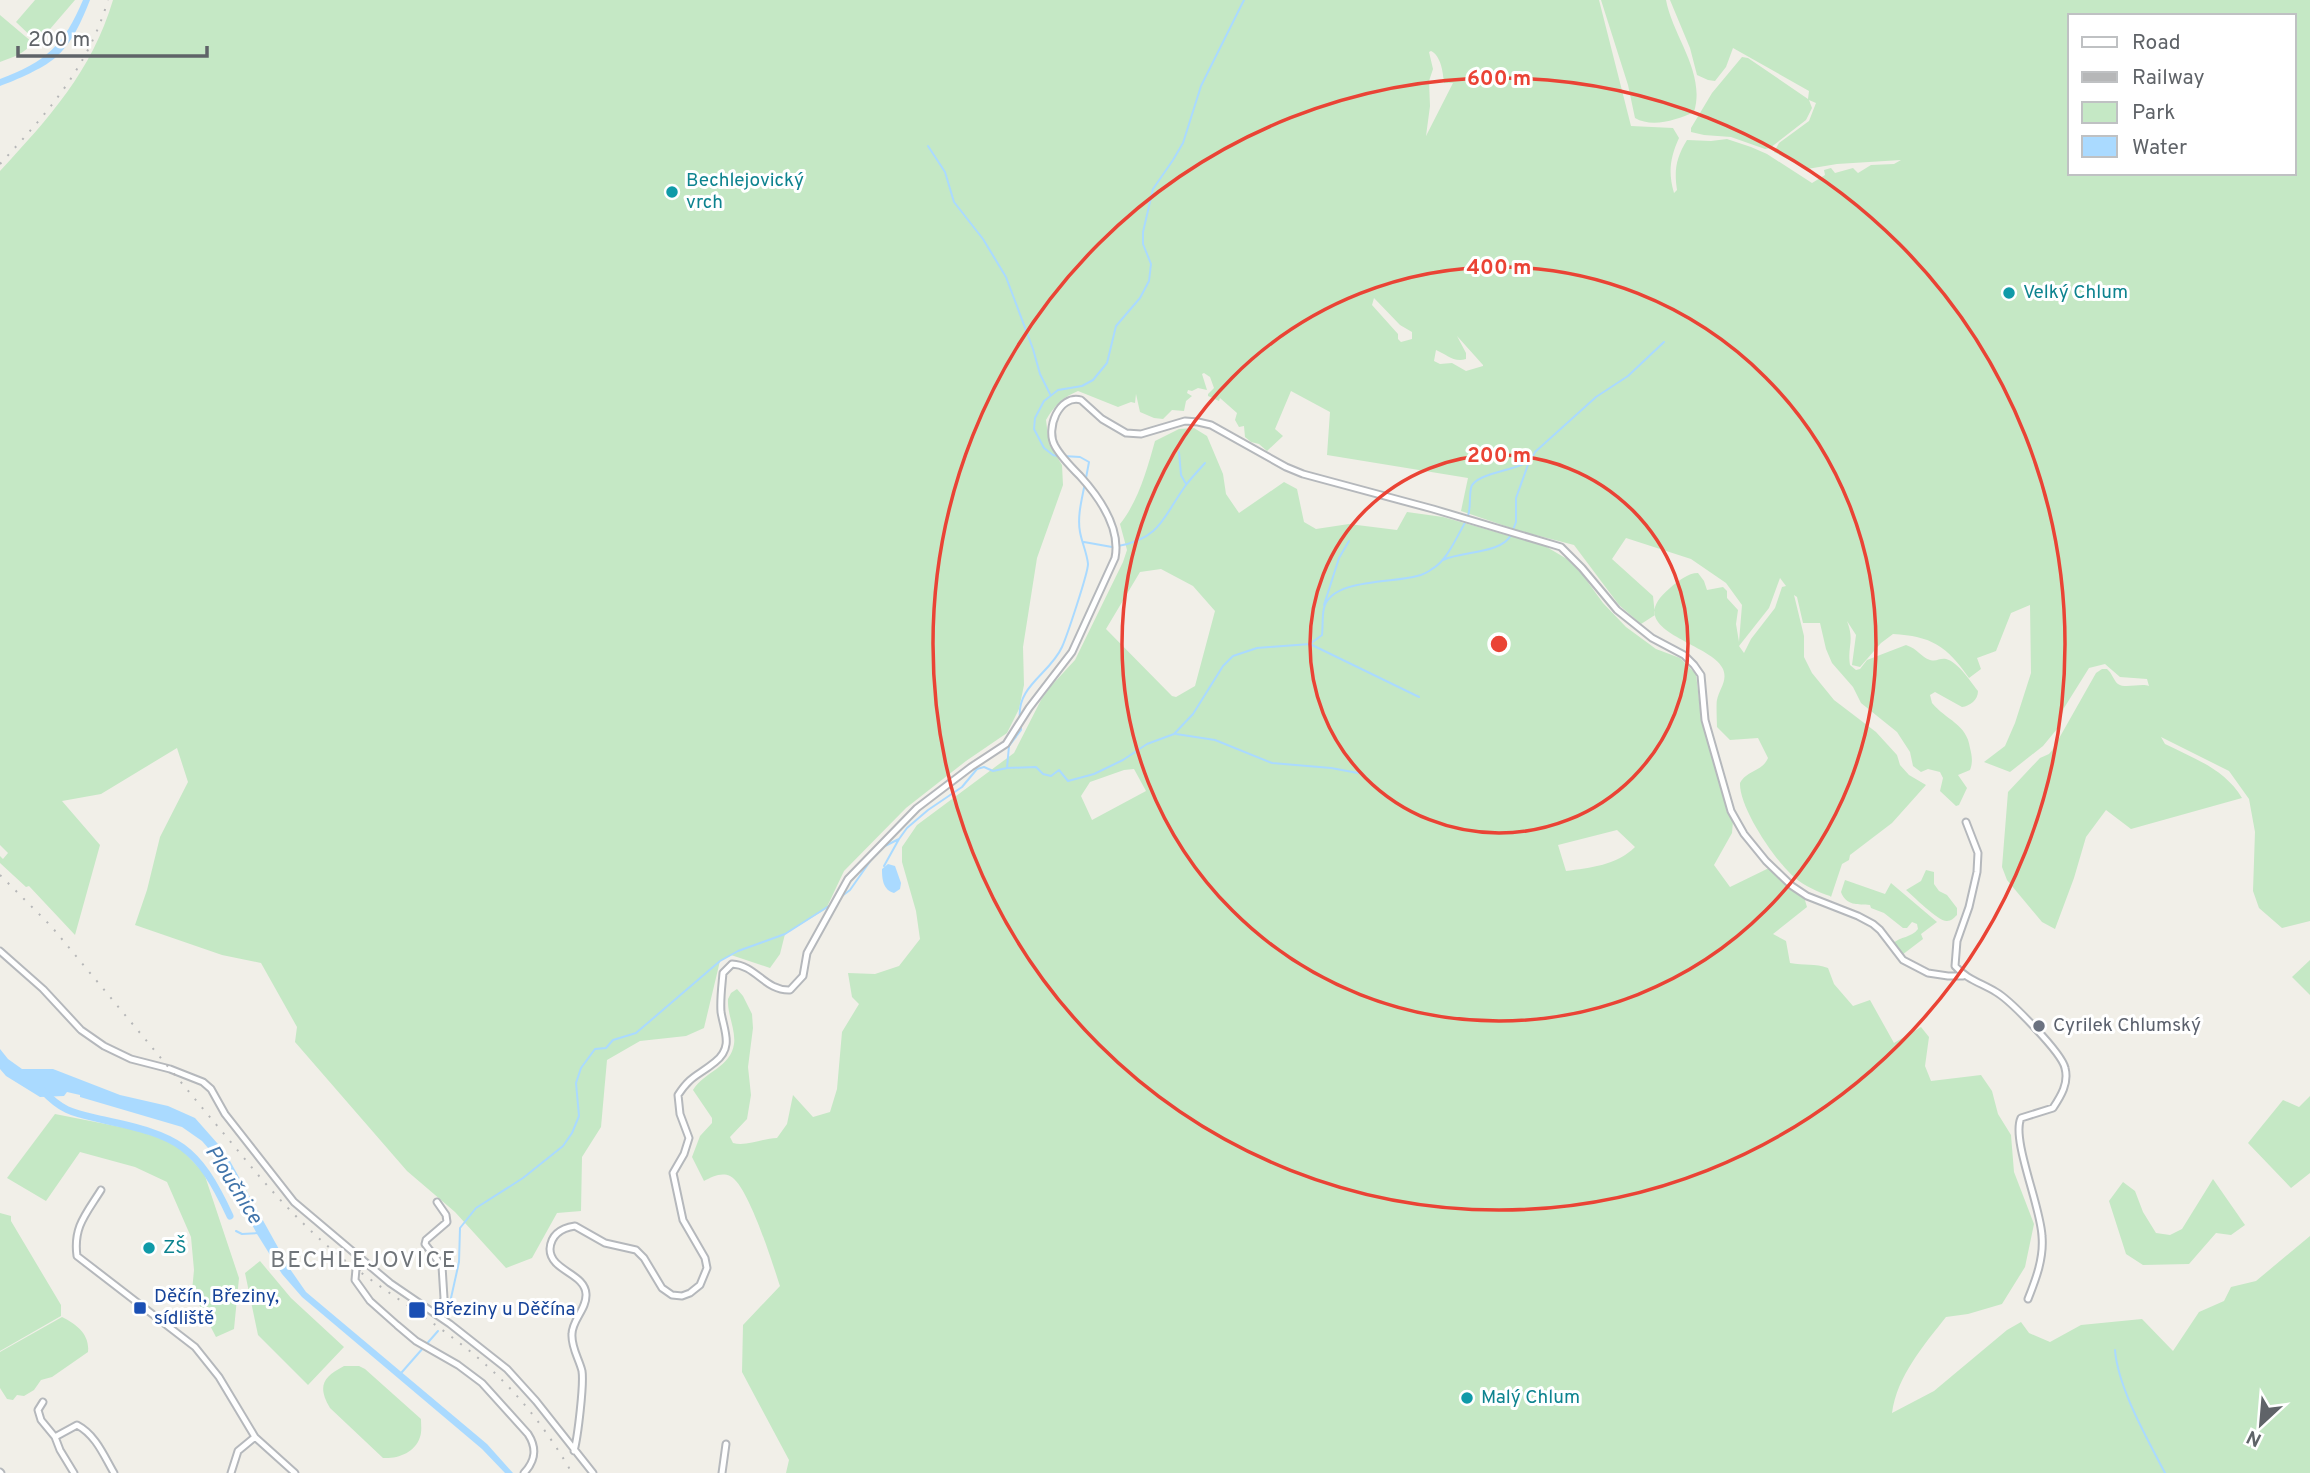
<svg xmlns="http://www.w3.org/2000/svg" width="2310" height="1473" font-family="Overpass,sans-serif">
<rect width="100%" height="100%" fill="#f1efe8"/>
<path fill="#c5e8c5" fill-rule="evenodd" d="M35 0H75L38 43 16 22Z
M113 0H1599L1631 126 1673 128 1679 138C1670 158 1668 172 1674 193L1677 190C1674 170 1676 158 1687 140L1711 141 1727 139 1751 147 1767 154 1812 183 1825 175 1824 170 1831 168 1835 173 1853 168 1858 173 1871 165 1894 164 1901 160 1837 164 1807 169 1774 152 1779 143 1809 121 1816 103 1809 100 1812 108 1806 120 1770 148 1765 149 1731 137 1704 135 1691 132V128L1712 93 1742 57 1748 58 1808 99 1809 91 1733 48 1726 67 1715 81 1708 80 1697 75 1690 48 1670 0H2310V921L2282 928 2259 908 2253 891 2255 832 2249 799 2229 771 2161 737 2165 744C2193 758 2225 769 2242 798L2131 829 2106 810 2086 837 2074 878 2055 929 2042 922 2007 880 2002 867 2008 792 2040 758 2049 754 2053 749 2096 673 2102 669H2107C2112 673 2114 681 2118 684 2125 689 2141 683 2149 686L2147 679 2120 677 2105 664 2089 668 2064 708 2057 729 2043 746 2010 772 1984 762 2005 746 2015 723 2031 673 2030 605 2011 613 1996 651 1977 658 1981 669 1969 678C1947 646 1931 636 1893 634L1881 643 1860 667 1852 665 1856 635 1847 621C1855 642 1847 646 1850 665L1856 670 1860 669 1867 660 1906 645C1918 649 1921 657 1930 660 1937 662 1939 658 1946 659 1958 662 1971 682 1978 691 1978 700 1970 706 1962 707L1935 692 1930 695 1932 703C1946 720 1967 724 1970 748 1972 756 1973 762 1970 770L1958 775 1967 788 1959 805 1956 806 1940 791 1943 778 1940 772 1928 769 1921 772 1913 766 1910 752 1897 732 1861 703 1853 687 1832 663 1826 649 1820 623H1803L1797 597 1794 595 1804 636V657L1812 673 1834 700 1876 732 1897 755 1900 765 1909 775 1926 785 1892 823 1850 855 1849 860 1842 864 1831 897 1830 896C1818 892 1805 886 1795 878 1776 862 1739 808 1740 783 1747 770 1762 772 1768 758L1758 738 1730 740 1717 727C1717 724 1716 703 1717 700 1719 689 1728 681 1723 669 1712 642 1618 631 1670 588 1678 581 1688 573 1698 573L1704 581 1707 590 1723 587 1727 591V598L1738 610 1736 624 1739 642 1742 605 1726 583 1691 559 1626 538 1612 559 1653 596 1655 615 1641 624 1619 605 1574 545 1520 531 1461 511 1468 478 1327 455 1330 412 1291 391 1275 429 1283 436 1267 451 1259 444 1251 442 1245 437 1244 426 1239 427 1235 420 1237 413 1220 398 1219 401 1208 396V394L1214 388 1210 377 1204 373 1202 374 1207 390 1198 388 1192 391 1188 390 1187 393 1192 396 1186 401 1184 411 1172 410 1163 419 1154 418 1140 412 1136 394 1135 403 1131 402 1118 407 1078 391C1063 397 1054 406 1046 420L1049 444 1062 465 1063 485 1037 558 1023 647 1024 685 1019 709 1007 733 966 761 906 808 844 871 826 909 785 934 780 954 770 968 731 955 720 961 704 1028 686 1036 640 1041 607 1060 601 1127 582 1157 581 1211 557 1213 532 1258 506 1268 455 1212 407 1171 295 1042 297 1027 261 963 222 955 135 925 147 890 160 837 188 782 177 748 101 794 62 801 100 845 75 935 29 886 26 887 0 863V856L3 859 8 853 0 845V171C49 118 92 71 113 0ZM2070 16H2294V173H2070ZM1431 51C1441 56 1443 72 1444 83H1453L1426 136 1430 106 1429 81 1433 69 1429 52ZM1374 298 1400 325 1412 332V339L1401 342 1398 339V334L1372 305ZM1457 336 1483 365V366L1466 371 1452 363 1440 364 1434 361 1436 350C1446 354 1454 363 1466 359V353ZM1780 578 1786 586 1782 587 1775 608 1751 639 1744 653 1739 646 1769 608Z
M1601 0H1666C1673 37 1706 73 1694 112 1677 120 1652 128 1635 118L1628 85Z
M0 15 32 42C26 54 12 57 0 62Z
M1194 428 1207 436 1223 474 1226 494 1239 513 1284 482 1297 489 1304 522 1316 529 1349 524 1397 530 1407 512 1443 517 1545 546 1567 559 1582 574 1603 603 1626 627 1656 649 1680 658 1696 674 1701 717 1721 777 1728 810 1733 821 1732 833 1714 865 1730 887 1769 868 1804 897 1807 907 1773 934 1786 941 1790 963C1804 966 1815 963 1828 968L1834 984 1853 1006 1870 1000 1894 1043 1921 1027 1929 1037 1925 1066 1931 1081 1981 1075 1992 1091 1998 1114 2011 1135 2014 1172 2034 1224 2025 1267 2002 1304 1968 1314 1946 1317C1924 1345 1897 1376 1892 1413L1934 1391 2007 1330 2021 1322 2029 1333 2050 1342 2081 1325 2142 1319 2173 1351 2199 1312 2224 1301 2231 1287 2256 1281 2310 1236V1473H786L789 1460 742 1372 743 1325 780 1286C773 1265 748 1184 730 1176 721 1172 712 1177 704 1181L692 1157 700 1136 712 1123V1118L693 1090C704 1072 731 1067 734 1044 736 1030 727 1014 728 999L731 993 737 989 743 996 752 1014 753 1028 748 1067 751 1095 747 1119 730 1137 733 1143C746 1147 763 1138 777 1138L787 1124 793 1095 813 1117 830 1112 837 1089 842 1032 859 1004 852 997 848 973 875 974 899 966 920 939 916 911 902 862V847L917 825 1014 753 1041 700 1051 686 1075 660 1123 562 1127 550 1120 524C1139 500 1147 469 1155 441L1179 429ZM1161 569 1193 586 1215 611 1195 686 1176 697 1172 696 1106 629 1140 572ZM1134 769 1146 791 1092 820 1081 796 1090 782 1124 770ZM1617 830 1635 847C1617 865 1590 868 1566 871L1558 845Z
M1926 870 1934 872V884L1939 891 1947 895 1957 908V915C1954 918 1951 921 1947 921 1939 922 1913 896 1906 890L1921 881Z
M1845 880 1885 894 1891 883 1937 922 1921 934 1923 939 1902 955 1892 944C1901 936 1911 938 1918 929L1917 924 1912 922 1907 928H1903L1884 913 1871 908 1870 905C1858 904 1846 906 1841 892Z
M2310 960V995L2292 977Z
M2310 1096V1173L2291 1188 2248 1143 2283 1100 2299 1107Z
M55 1114 136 1130 163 1139 180 1148 204 1173 239 1278 234 1329 216 1337 192 1291 194 1270 191 1237 167 1182 135 1167 80 1152 46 1201 7 1178Z
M2213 1179 2245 1225 2231 1235 2216 1233 2189 1264 2143 1265 2126 1254 2109 1201 2123 1182 2135 1191 2143 1212 2156 1233 2170 1235 2182 1229Z
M0 1213 11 1216V1221L61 1305V1316L0 1351Z
M260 1261 291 1298 344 1347 308 1385 258 1335 245 1273Z
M62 1317C76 1324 90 1334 88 1352L52 1377 41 1380 34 1390 24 1396 17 1395 13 1400 7 1399 0 1388V1352Z
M344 1366H359L365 1369 421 1419C421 1424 422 1432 420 1437 415 1453 397 1459 383 1458L330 1408C317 1386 323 1377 344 1366Z"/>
<path fill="#aadaff" d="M83 0H90C82 20 72 44 55 58 42 69 16 80 0 86V79C46 62 64 45 83 0Z
M888 864 895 866 901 883 900 889 894 893C883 890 882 879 882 869Z
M0 1049 8 1059 22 1069H53L120 1095 168 1106 195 1118 225 1152 290 1269 306 1292 487 1444 513 1473H505L482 1449 302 1297 282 1274 257 1234 216 1157 202 1141 182 1127 80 1097V1095L67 1092 64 1096 40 1097 6 1076 0 1069Z"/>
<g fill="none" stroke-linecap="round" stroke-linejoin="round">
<path stroke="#aadaff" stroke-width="2" d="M928 146 945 172 954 202 983 239 1006 277 1033 349 1040 374 1050 394
M1179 452 1181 475 1186 484
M1057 456 1053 455 1044 448 1034 429 1035 418 1044 401 1058 390 1082 386 1093 380 1107 363 1116 326 1140 298 1149 281 1151 264 1143 244V232L1153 189 1173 160 1183 143 1201 86 1244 0
M1063 456 1080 457 1089 462 1086 478
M1468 516C1471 506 1469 498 1471 488 1474 473 1516 471 1529 461 1530 460 1535 453 1535 452L1596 397 1628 376 1664 342
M1513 530 1516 522V498L1529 462
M1084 542 1112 547
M1118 546C1161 539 1164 515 1186 485 1192 477 1199 470 1205 463
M1443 560C1462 551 1501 554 1511 535
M1324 605 1339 558 1349 541
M1310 644 1419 697
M1020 719C1016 686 1050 674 1062 647 1067 636 1088 573 1088 564 1087 553 1082 543 1080 532 1077 516 1082 499 1085 483
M1176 734 1215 740 1272 763 1331 768 1358 773
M1007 768 1036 767 1043 774 1051 776 1059 770 1068 781 1094 774 1123 760 1147 744 1174 734 1193 714 1223 666 1233 656 1257 648 1310 644 1322 635C1323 627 1322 616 1324 608 1331 578 1395 583 1417 576 1422 575 1428 572 1432 569 1447 561 1457 536 1466 521
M884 866 899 839
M842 896 850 890 871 860 885 846 899 839 907 828 928 810 962 787 977 769 984 767 993 771 1007 768 1009 746 1021 730V725
M236 1231 242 1234 259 1233
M447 1316 459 1262 460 1228 476 1208 523 1178 563 1146 572 1133 579 1116 576 1083 581 1068 595 1049 606 1048 613 1040 636 1033 720 961 738 951 785 934 832 904
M2115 1350C2118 1388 2147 1438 2165 1473
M402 1372 438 1331"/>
<path stroke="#aadaff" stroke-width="7" d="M42 1090C64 1113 74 1113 104 1120 178 1136 197 1145 230 1216"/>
<defs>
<path id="minor" d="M1966 822 1978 853 1977 872 1969 907 1957 941 1955 966C1966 979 1981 983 1996 992 2010 1000 2062 1053 2065 1068 2069 1083 2061 1096 2053 1108L2021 1118C2011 1139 2041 1207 2042 1236 2044 1258 2036 1279 2028 1299
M0 951 43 989 81 1030 104 1046 131 1059 170 1069 203 1082 211 1089 225 1114 294 1202 390 1283 450 1324 507 1369 536 1401 593 1473
M101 1190C86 1214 73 1227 77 1256L195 1347 219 1377 255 1437 295 1473
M437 1202 446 1215 447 1222 426 1240 425 1244 442 1266 444 1298 440 1317
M363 1261 356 1269 355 1280 370 1301 397 1325 416 1341 458 1365 482 1383 528 1434C537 1448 536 1460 524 1473
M43 1402 38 1410 41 1420 55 1437
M574 1451C578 1436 584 1384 582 1371 579 1359 571 1347 572 1334 572 1320 587 1309 586 1294 585 1273 550 1271 550 1249 551 1234 562 1228 575 1226L605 1243 636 1250 644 1258 662 1288 672 1295 682 1296 690 1293 700 1285 707 1268 705 1258 683 1220 673 1173 684 1154 689 1138 680 1114 678 1095C691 1075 698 1076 715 1062 734 1047 724 1031 721 1012 720 999 722 985 723 973L732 964C756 965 765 991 790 990L803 976 807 953 848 879 917 808 971 767 1006 744 1029 708 1072 652 1115 558C1121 528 1099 497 1080 476 1071 467 1061 457 1055 446 1045 429 1059 394 1081 400L1102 419 1126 433 1141 434 1185 421 1198 422 1211 425 1286 467 1303 474 1433 509 1561 547 1582 568 1617 610 1652 638 1684 655 1694 665 1701 675 1705 720 1731 811 1744 834 1766 861 1792 886 1807 896 1858 916 1873 924 1880 930 1903 960 1928 973 1948 976H1963
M0 1472 1 1473
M74 1473 60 1450 55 1437 77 1425C96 1435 104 1456 114 1473
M231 1473 238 1451 255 1437
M722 1473 726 1444"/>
</defs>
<use href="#minor" stroke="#b5b8bc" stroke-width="9"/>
<use href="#minor" stroke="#fff" stroke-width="5"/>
<path stroke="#b6b7b8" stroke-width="2" stroke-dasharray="2 9" stroke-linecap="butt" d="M0 164C47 113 88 68 108 0
M0 875 51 926 259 1176C285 1206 312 1234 343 1259 389 1295 441 1325 485 1364 520 1395 549 1433 572 1473"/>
</g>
<g fill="none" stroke="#ea4335" stroke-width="3.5">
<circle cx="1499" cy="644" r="189"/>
<circle cx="1499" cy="644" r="377"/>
<circle cx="1499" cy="644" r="566"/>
</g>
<g fill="#0f9aa8" stroke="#fff" stroke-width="2.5">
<circle cx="672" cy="192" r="7"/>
<circle cx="2009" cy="293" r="7"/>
<circle cx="149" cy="1248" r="7"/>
<circle cx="1467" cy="1398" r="7"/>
</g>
<circle fill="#6b7280" stroke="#fff" stroke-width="2.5" cx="2039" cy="1026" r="7"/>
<g fill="#1a4fb4" stroke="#fff" stroke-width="2.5">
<rect x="133" y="1301" width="14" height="14" rx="3.5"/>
<rect x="408" y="1301" width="18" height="18" rx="3.5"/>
</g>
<g text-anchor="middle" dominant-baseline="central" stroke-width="6" stroke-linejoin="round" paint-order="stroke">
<g font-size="19" fill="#0d838f" stroke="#fff" text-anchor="start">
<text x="686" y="181">Bechlejovický<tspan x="686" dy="22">vrch</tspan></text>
<text x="2023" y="293">Velký Chlum</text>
<text x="163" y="1248">ZŠ</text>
<text x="1481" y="1398">Malý Chlum</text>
</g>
<g font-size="19" fill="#5b616d" stroke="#fff" text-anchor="start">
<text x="2053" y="1026">Cyrilek Chlumský</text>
</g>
<g font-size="19" fill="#164399" stroke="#fff" text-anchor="start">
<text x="154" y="1297">Děčín, Březiny,<tspan x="154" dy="22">sídliště</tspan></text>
<text x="433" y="1310">Březiny u Děčína</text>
</g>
<g font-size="21" font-style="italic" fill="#4174aa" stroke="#fff">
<text transform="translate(233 1185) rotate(58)">Ploučnice</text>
</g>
<g font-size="23" letter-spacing="2" fill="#70757a" stroke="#fff">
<text x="364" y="1261">BECHLEJOVICE</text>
</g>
</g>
<circle cx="1499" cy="644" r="10" fill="#ea4335" stroke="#fff" stroke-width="3.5"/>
<g font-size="21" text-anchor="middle" font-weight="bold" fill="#ea4335" stroke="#fff" stroke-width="6" stroke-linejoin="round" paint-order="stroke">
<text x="1499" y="85">600 m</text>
<text x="1499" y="274">400 m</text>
<text x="1499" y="462">200 m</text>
</g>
<rect x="2068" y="14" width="228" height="161" fill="#ffffff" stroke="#bfc1c3" stroke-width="2"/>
<rect x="2082" y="37" width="35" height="10" fill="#ffffff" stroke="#bfc1c3" stroke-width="2"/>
<text x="2132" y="49" font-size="21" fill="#5f6368">Road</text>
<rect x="2082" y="72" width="35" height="10" fill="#b6b7b8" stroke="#bfc1c3" stroke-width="2"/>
<text x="2132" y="84" font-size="21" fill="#5f6368">Railway</text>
<rect x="2082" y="102" width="35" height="21" fill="#c5e8c5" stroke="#bfc1c3" stroke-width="2"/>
<text x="2132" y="119" font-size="21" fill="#5f6368">Park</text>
<rect x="2082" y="136" width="35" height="21" fill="#aadaff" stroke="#bfc1c3" stroke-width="2"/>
<text x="2132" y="154" font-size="21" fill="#5f6368">Water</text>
<g transform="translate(2261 1424) rotate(206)" stroke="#ffffff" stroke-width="5" paint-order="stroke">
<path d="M0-5L12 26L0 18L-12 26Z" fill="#5f6368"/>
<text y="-10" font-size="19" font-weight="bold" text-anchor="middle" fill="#5f6368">N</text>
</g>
<path d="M18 46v10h189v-10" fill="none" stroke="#5f6368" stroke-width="3.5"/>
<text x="28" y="46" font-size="21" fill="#5f6368" stroke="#ffffff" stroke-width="5" paint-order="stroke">200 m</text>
</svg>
